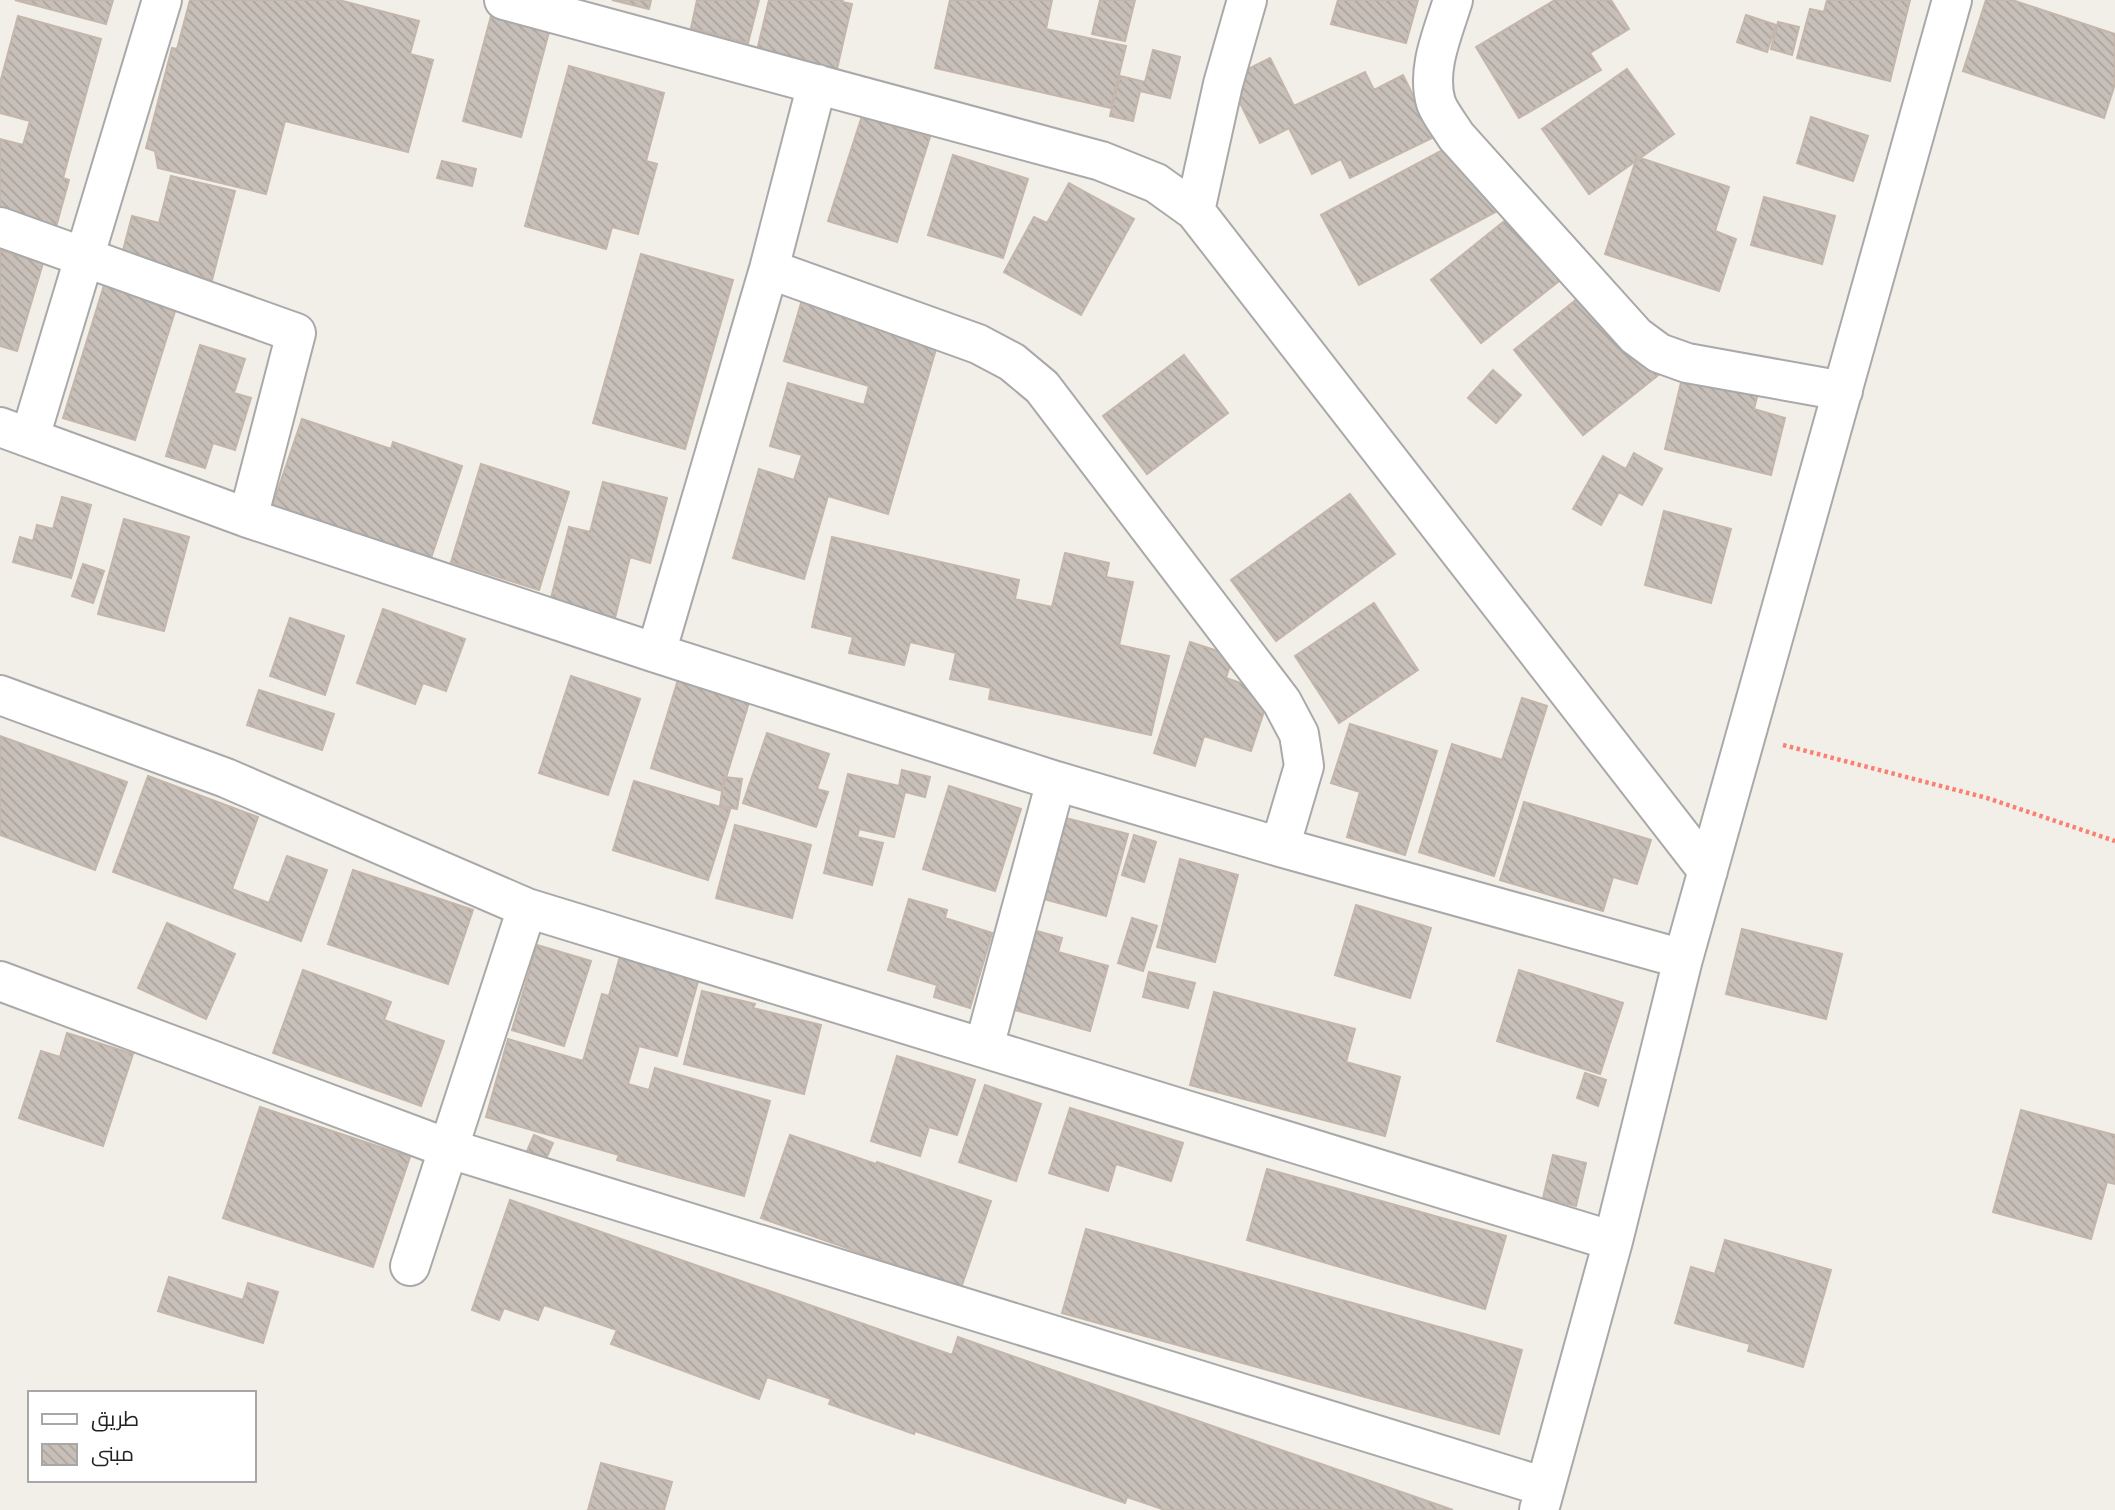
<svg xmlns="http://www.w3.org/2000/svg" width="2115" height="1510" font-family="'Noto Sans',Cairo,sans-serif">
<defs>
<pattern id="building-back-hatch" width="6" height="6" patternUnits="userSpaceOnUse" patternTransform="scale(1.75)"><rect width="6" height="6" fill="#c7bfb8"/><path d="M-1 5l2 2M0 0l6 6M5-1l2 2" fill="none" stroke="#aba49e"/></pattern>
</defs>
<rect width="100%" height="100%" fill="#f2efe9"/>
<path fill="url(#building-back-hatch)" stroke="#c4b6ab" stroke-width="2" d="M15 0H113L106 24Z
M190 0H339L419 21 410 54 433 60 408 152 285 121 266 194 158 168 155 151 146 148 172 48 177 49Z
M612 0H651L649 9Z
M697 0H759L748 43 691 28Z
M769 0H843L842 2 852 4 836 73 756 55Z
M950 0H1052L1046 29 1126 46 1111 108 935 68Z
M1100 0H1135L1125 41 1092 34Z
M1338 0H1418L1406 43 1331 24Z
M1555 0H1611L1629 29 1590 53 1601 70 1519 118 1476 47Z
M1827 0H1910L1890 81 1797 58 1810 9 1824 12Z
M1986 0H2012L2115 34V84L2104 118 1963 71Z
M1746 15 1776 25 1767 52 1737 42Z
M18 16 101 39 63 178 69 180 56 227 0 212V139L23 145 30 121 0 113V83Z
M491 16 549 32 521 137 463 121Z
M1778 22 1799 27 1792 55 1771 49Z
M1153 50 1180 57 1170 98 1140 91 1133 121 1110 116 1120 76 1145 82Z
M1270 58 1294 106 1365 72 1374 90 1403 75 1434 137 1350 178 1341 159 1312 174 1289 128 1260 143 1228 79Z
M569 66 664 93 646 161 657 164 638 234 612 227 606 249 525 226Z
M1627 69 1674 134 1589 194 1542 129Z
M862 116 930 137 897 242 828 221Z
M1811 117 1868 136 1853 181 1797 163Z
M1463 139 1501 209 1359 285 1321 215Z
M953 155 1028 179 1003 258 928 235Z
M1637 157 1729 187 1715 231 1736 239 1719 291 1605 254Z
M442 161 476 169 472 186 437 178Z
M171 176 235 191 212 280 121 258 132 216 159 223Z
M1069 183 1134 219 1081 315 1004 272 1034 217 1047 223Z
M1764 197 1835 216 1822 264 1751 245Z
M1518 210 1578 266 1481 343 1431 280Z
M0 250 43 263 17 351 0 346Z
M641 254 733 280 685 449 593 423Z
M105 282 177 305 135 440 63 418Z
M1593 286 1662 372 1583 435 1514 350Z
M804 293 941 332 888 514 828 496 804 579 733 558 759 469 794 480 802 455 770 446 788 383 864 405 869 386 784 361Z
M200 345 245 359 234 393 251 398 235 450 213 443 205 468 166 456Z
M1184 355 1228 413 1147 474 1103 416Z
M1685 366 1760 385 1754 409 1785 418 1771 475 1665 449Z
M1493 370 1521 395 1496 423 1468 398Z
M302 419 391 449 393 442 462 466 429 564 271 510Z
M1634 453 1662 469 1642 505 1619 492 1601 525 1573 509 1603 456 1626 469Z
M481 464 569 492 539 590 451 562Z
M603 482 667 498 650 563 630 557 615 618 550 602 569 527 590 532Z
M1350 494 1395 554 1276 641 1231 580Z
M62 497 91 505 71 578 13 562 20 537 33 541 37 525 53 529Z
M1664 511 1731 529 1711 603 1645 585Z
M124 519 189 537 164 631 98 614Z
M832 537 1019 580 1015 599 1052 607 1065 553 1109 563 1106 577 1133 582 1119 645 1169 656 1151 735 989 699 991 688 950 679 956 653 910 642 904 665 849 653 853 637 812 627Z
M83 564 104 571 93 603 72 596Z
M1374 603 1418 670 1339 723 1295 656Z
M383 609 465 639 446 691 423 683 415 704 357 683Z
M290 618 344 636 325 695 270 676Z
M1190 642 1233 656 1226 678 1270 693 1251 751 1204 736 1195 766 1154 753Z
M680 673 751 696 722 791 651 768Z
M571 676 640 699 608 795 539 773Z
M259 690 334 714 322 750 247 725Z
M1522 698 1547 706 1494 876 1419 852 1452 744 1502 760Z
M1350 724 1437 751 1405 855 1347 837 1360 792 1331 783Z
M767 733 829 754 817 789 828 792 816 827 743 803Z
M0 736 127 782 95 870 0 835Z
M902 770 930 777 925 797 905 792 894 837 859 829 857 837 883 843 872 885 824 873 848 774 899 786Z
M148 776 258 817 232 889 269 903 287 856 327 870 301 941 113 872Z
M724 777 742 779 737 809 720 806Z
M634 781 730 810 708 880 613 850Z
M949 786 1021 809 995 891 923 869Z
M1524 802 1651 840 1637 884 1613 877 1603 911 1500 880Z
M1054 815 1128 834 1106 916 1033 896Z
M735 825 811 845 792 918 716 898Z
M1134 835 1156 842 1144 882 1122 875Z
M1180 859 1238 875 1215 962 1157 947Z
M353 870 473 910 448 984 328 944Z
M909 899 947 910 945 918 992 933 970 1008 934 997 937 985 888 970Z
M1356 905 1431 928 1410 998 1335 975Z
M1132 918 1157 926 1143 971 1118 963Z
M167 923 235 954 206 1019 138 988Z
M1026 928 1062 938 1058 952 1108 966 1090 1031 1004 1007Z
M1742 929 1842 954 1826 1019 1726 994Z
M537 945 591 961 564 1046 512 1030Z
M620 956 699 978 677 1056 639 1046 628 1084 649 1090 655 1068 770 1101 744 1196 617 1160 619 1155 486 1117 508 1039 583 1061 602 994 609 996Z
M303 970 391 1002 384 1020 444 1041 421 1106 273 1053Z
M1519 970 1623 1003 1600 1074 1497 1041Z
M1149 972 1195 983 1188 1008 1143 997Z
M702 991 755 1004 753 1008 821 1025 804 1094 684 1064Z
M1214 992 1355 1029 1346 1062 1400 1077 1385 1136 1190 1085Z
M67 1033 133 1054 103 1146 19 1118 41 1051 60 1057Z
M897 1056 975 1080 957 1135 929 1127 920 1156 871 1141Z
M1585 1073 1606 1080 1598 1106 1577 1098Z
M985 1085 1041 1104 1016 1181 959 1162Z
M260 1107 410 1157 373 1267 223 1218Z
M1070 1108 1183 1143 1171 1181 1116 1164 1108 1191 1049 1173Z
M2021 1110 2115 1135V1184L2107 1182 2091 1239 1993 1212Z
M534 1135 553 1143 543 1166 524 1158Z
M790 1135 876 1164 877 1162 991 1201 961 1288 761 1218Z
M1553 1155 1586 1163 1576 1206 1543 1198Z
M1267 1169 1506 1236 1485 1309 1247 1240Z
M510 1200 952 1355 958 1337 1453 1510H1165L1127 1497 1125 1503 915 1431 914 1434 829 1404 831 1399 767 1377 759 1399 611 1344 617 1330 544 1305 538 1320 504 1308 499 1320 472 1310Z
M1086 1229 1522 1350 1499 1434 1062 1313Z
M1725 1240 1831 1270 1803 1367 1748 1351 1750 1344 1675 1323 1691 1267 1715 1274Z
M169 1277 243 1300 248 1283 278 1292 263 1343 158 1311Z
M601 1463 672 1482 664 1510H588Z"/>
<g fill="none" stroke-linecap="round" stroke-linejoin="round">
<defs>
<path id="street" d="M504 0 1101 161 1156 183 1195 211 1708 871
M1453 0C1443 33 1426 69 1436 103 1440 114 1450 126 1456 136L1636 336 1659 353 1687 363 1843 391
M1195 211 1223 84 1247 0
M0 227 296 333 248 518
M769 269 978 344 1012 362 1042 387 1282 702 1299 734 1304 766 1280 847
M0 427 248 518 656 653 1056 781 1280 847 1683 959
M30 437 162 0
M656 653 769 269 817 84
M0 695 226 778 527 908 1613 1241
M0 981 447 1148 1545 1487
M984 1047 1056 781
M410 1266 527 908
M1539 1510 1613 1241 1683 959 1952 0"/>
</defs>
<use href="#street" stroke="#a9a9a9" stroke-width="42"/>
<path stroke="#fa8072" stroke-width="4.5" stroke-dasharray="3.5 3.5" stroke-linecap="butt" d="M1783 745 1987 798 2115 841"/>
<use href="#street" stroke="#fff" stroke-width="38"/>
</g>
<rect x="28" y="1391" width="228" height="91" fill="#ffffff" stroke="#a7a7a7" stroke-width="2"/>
<rect x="42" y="1414" width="35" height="10" fill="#ffffff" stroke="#a7a7a7" stroke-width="2"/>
<text x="91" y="1426" font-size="21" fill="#222222">طريق</text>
<rect x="42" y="1444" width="35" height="21" fill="url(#building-back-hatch)" stroke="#a7a7a7" stroke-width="2"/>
<text x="91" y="1461" font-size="21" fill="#222222">مبنى</text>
</svg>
